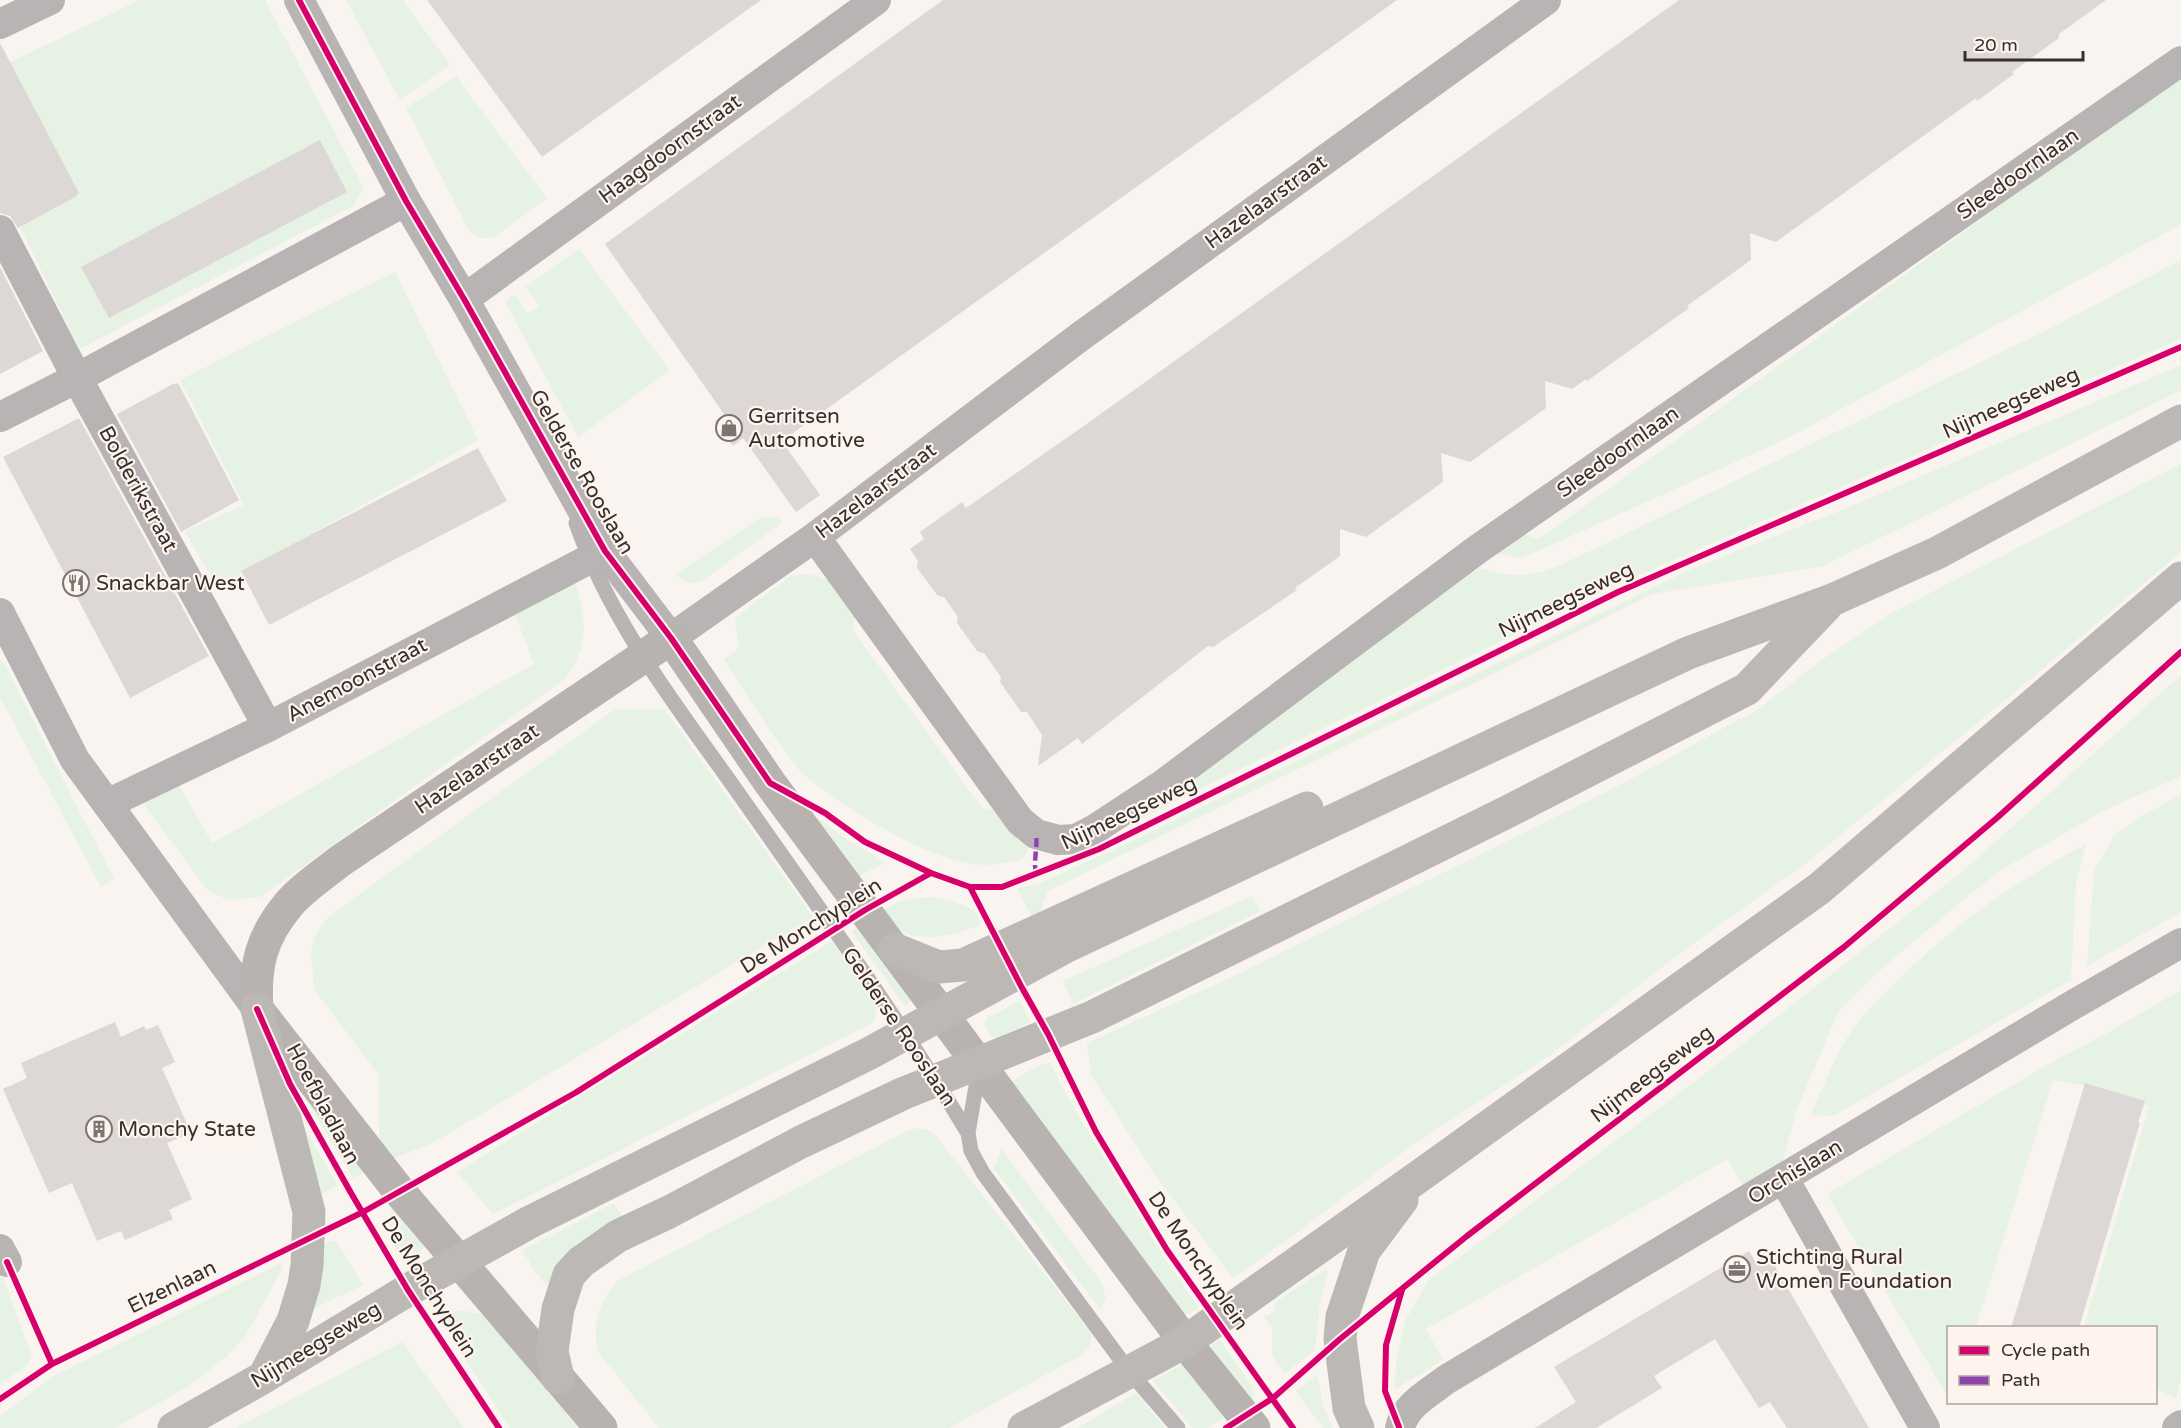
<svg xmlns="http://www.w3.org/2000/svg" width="2181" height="1428" font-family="'Varela Round',sans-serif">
<rect width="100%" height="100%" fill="#faf4f1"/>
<path fill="#e5f2e4" d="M140 0H265L364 188 353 206 80 349 0 187V67Z
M346 0H403L450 65 400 100Z
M2181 75V223L2173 229 1786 439 1529 555 1519 558 1498 553 1523 534 1539 539Z
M456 76 547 198 493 238H479L470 232 406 108Z
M579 249 670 370 578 437 505 302 515 294 527 313 539 306 525 287Z
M2181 260V339L1609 588 1181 798 1096 843V840L1479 568C1512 577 1527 578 1559 566L2047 330Z
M395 272 478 440 217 587 185 531 244 505 180 380Z
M2181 365V390L1823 566 1652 594 1503 669 1048 891 1039 914 1032 918 1017 888 1038 884 1111 851 1691 569 1837 512Z
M2181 464V552L2021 687 1809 861 1679 954 1549 1056 1411 1146 1290 1238 1233 1278 1160 1182 1091 1075 1087 1043 1234 976 1616 787 1757 710 1820 661 1895 611Z
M776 517 783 522 701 582C691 584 682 582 676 574L760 518Z
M805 574C836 578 838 588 856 611L852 629 982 808 999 810 1029 846C1028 862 1010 862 997 864 947 872 859 817 820 787 812 781 802 775 796 766 769 733 748 695 724 660L739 648 735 618 790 576Z
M574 577C585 618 592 642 565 679L260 897 229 900 208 891 143 803 178 783 212 843 534 664 513 609Z
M0 659 5 665 114 879 101 887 0 697Z
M2181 675V776L2103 811 2003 869 1970 894 1876 974 1838 1012 1798 1107 1782 1162 1743 1186 1728 1159 1426 1329 1443 1360 1394 1390 1397 1355 1405 1321 1429 1280 1694 1082 1963 871Z
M615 709 665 710 813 917 431 1144 391 1159 379 1143V1075L314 989 311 954 314 939 323 923 335 912Z
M2181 795V912L2087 966 2094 871 2114 836 2139 817Z
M814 818H817L848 840 885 862 857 878Z
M2086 844 2076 883 2071 980 1833 1116 1810 1115C1823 1089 1833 1060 1848 1036 1861 1016 1880 998 1897 981 1954 924 2015 882 2086 844Z
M1252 896 1261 911 1073 1004 1063 981Z
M932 897C949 901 975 903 981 923L978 926C944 938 904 948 881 911L903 900Z
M859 927 915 999 904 1005 852 932Z
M832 941 877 1003 874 1022 493 1214 457 1172Z
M2181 990V1381L2176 1398 2156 1389V1328L2084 1327 2149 1106 2091 1087 2053 1080 1976 1327 1948 1328V1397L1827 1194 2059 1058 2095 1040Z
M1020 1001 1030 1022 996 1039 991 1036 984 1024 987 1018Z
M1050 1062 1064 1091 1165 1259 1199 1308 1182 1317 1009 1083 1036 1067Z
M296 1083 371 1169 353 1178Z
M303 1126 338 1186 319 1195Z
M918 1128 928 1130 936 1136 1091 1333C1092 1345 1089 1349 1080 1356L949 1428H659L599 1353C590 1327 600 1302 617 1281L907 1131Z
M1001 1149 1102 1283 1106 1299 1100 1309 994 1169Z
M614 1203 625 1222 564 1262 547 1284 536 1273 522 1250Z
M394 1206 424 1246 419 1255 404 1263C394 1244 382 1227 394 1206Z
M336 1241 363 1285 315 1308 324 1243Z
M281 1263 283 1267 245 1337 226 1357 187 1387 115 1428H0V1416L52 1377Z
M0 1269 32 1357 26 1366 0 1384Z
M1326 1269 1328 1272 1320 1302 1315 1350 1285 1374 1272 1356V1327L1264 1317 1274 1312 1275 1302Z
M458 1311H467L484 1315 578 1428H510L440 1320Z
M1220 1340 1252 1386 1254 1394 1253 1400 1209 1348 1210 1346Z
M402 1342 464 1428H236Z
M1185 1363 1229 1414 1207 1428H1193L1153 1381Z
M1317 1374 1323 1404 1332 1428H1323L1296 1391Z
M1136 1393 1165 1428H1077Z"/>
<path fill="#ddd8d5" d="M427 0H761L542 157Z
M943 0H1397L782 441 820 495 796 512 743 438 733 446 715 421 724 414 605 244Z
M1679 0H2106L2059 34V38L2012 72 2014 74 1977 101 1976 98 1776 242 1750 233 1751 260 1687 306 1689 308 1587 381 1586 379 1572 389 1545 381 1546 408 1470 462 1441 453 1443 482 1366 537 1340 529V556L1295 588 1297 590 1213 647 1208 646 1082 744 1078 738 1038 766 1042 735 1027 712H1021L1000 682 1001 677 984 653 978 652 957 623 958 617 944 597 938 596 917 568 918 561 910 549 924 539 920 532 962 502 966 508 1088 423Z
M0 43 79 193 75 197 18 228 10 216 0 213Z
M320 140 347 192 109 318 81 267Z
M0 267 43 351 0 374Z
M178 383 239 500 181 532 117 414 173 384Z
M79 418 209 656 130 698 3 457Z
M478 448 507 501 269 625 241 571Z
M115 1022 121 1037 144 1026 146 1030 158 1025 175 1062 162 1068 191 1133 167 1143 192 1199 169 1210 173 1219 125 1240 121 1231 97 1241 72 1183 49 1193 3 1089 27 1078 21 1063Z
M2085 1083 2145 1101 2138 1123H2140L2089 1294 2079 1328H2011Z
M1749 1251 1755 1261 1768 1254 1869 1428H1787L1770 1402 1759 1408 1715 1339 1654 1376 1662 1388 1596 1428H1535L1576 1402 1554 1367Z"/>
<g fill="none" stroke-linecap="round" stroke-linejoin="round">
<path stroke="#b8b4b4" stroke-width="15" d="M576 523C610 621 675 704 734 787 814 901 896 1014 968 1133
M979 1069 968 1133 971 1151 983 1173 1129 1371 1178 1428"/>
<path stroke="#b8b4b4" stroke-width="30" d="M299 0 406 201 464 299 605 551 671 638 815 537 1081 336 1546 0
M0 24 50 0
M0 230 77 378 268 727
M464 299 876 0
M0 417 77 378 406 201
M815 537 1020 821 1036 834 1058 840 1076 839 1095 829 1162 785 1478 549 2181 61
M0 613 75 760 257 1009
M107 804 268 727 605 551
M1784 1179 1925 1428
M0 1249 7 1262
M1400 1428C1405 1405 1429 1393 1447 1379L2076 1003 2181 943
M2177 1428 2181 1425"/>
<path stroke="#b8b3b1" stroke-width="33" d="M601 1428 399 1191 257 1009C254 966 261 937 289 904 301 889 324 874 340 861L671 638 770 783 1185 1342 1254 1428"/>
<path stroke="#bbb8b5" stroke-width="33" d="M894 949 939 967 963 965 1307 808
M257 1009 309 1212 307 1265 304 1285 293 1321 264 1377
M558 1378 552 1351 558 1309 569 1275 581 1262 618 1236 669 1212 801 1142 902 1094 1092 1017 1505 813 1747 689 1826 606
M174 1428 264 1377 408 1290 530 1222 868 1054 1067 946 1688 653 1832 600 1937 553 2181 421
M1024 1428 1185 1342 1421 1175 1820 888 2181 578
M1358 1428 1349 1408 1340 1339 1342 1317 1364 1251 1402 1200"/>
<path stroke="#8e44ad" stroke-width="4.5" stroke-dasharray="9 4.5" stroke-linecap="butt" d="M1036 874C1033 860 1038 848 1036 834"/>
<defs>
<path id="cycleway" d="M299 0 406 201 464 299 605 551 671 638 770 783 825 813 865 842 931 873
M970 887 1021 986 1048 1034 1096 1132 1167 1250 1293 1428
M257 1009 290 1084 351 1193 408 1290 499 1428
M7 1262 52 1364
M0 1399 52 1364 363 1212 575 1093 865 910 931 873 970 887H1002L1099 849 1618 592 2181 347
M1399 1427 1385 1391 1386 1345 1402 1290
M1226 1428 1273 1398 1340 1339 1467 1236 1844 947 1998 817 2181 652"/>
</defs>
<use href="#cycleway" stroke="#fef3ed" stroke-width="10"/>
<use href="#cycleway" stroke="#d6006c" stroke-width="6"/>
</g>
<defs>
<symbol id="shop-ring" viewBox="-11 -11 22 22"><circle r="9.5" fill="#fef3ed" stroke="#7a7572" stroke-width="1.5"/><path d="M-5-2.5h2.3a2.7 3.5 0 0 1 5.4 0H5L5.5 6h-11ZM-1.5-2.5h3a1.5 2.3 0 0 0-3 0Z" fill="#7a7572"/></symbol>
<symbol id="restaurant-ring" viewBox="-11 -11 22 22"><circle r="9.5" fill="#fef3ed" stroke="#7a7572" stroke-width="1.5"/><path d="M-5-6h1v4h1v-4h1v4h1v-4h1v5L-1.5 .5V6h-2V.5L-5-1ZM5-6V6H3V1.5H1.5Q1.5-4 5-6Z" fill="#7a7572"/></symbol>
<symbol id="building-ring" viewBox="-11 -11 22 22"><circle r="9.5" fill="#fef3ed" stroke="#7a7572" stroke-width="1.5"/><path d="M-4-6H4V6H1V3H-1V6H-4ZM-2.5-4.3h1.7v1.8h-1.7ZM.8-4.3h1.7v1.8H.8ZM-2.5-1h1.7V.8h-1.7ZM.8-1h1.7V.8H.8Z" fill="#7a7572"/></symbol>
<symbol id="office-ring" viewBox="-11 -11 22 22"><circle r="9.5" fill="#fef3ed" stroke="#7a7572" stroke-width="1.5"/><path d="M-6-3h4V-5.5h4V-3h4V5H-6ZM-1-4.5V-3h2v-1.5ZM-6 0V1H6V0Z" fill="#7a7572"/></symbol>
</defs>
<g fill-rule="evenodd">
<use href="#shop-ring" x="714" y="413" width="30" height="30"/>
<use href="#restaurant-ring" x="61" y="568" width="30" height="30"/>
<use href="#building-ring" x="84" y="1114" width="30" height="30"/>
<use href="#office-ring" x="1722" y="1254" width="30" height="30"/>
</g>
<g text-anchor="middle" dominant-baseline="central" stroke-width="4.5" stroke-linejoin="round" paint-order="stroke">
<g font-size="21" fill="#35302d" stroke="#fef3ed">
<text transform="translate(670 149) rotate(-36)">Haagdoornstraat</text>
<text transform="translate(2018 174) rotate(-35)">Sleedoornlaan</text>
<text transform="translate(1266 202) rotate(-36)">Hazelaarstraat</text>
<text transform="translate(2011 403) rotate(-24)">Nijmeegseweg</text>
<text transform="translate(1618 452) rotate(-35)">Sleedoornlaan</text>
<text transform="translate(582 472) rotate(60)">Gelderse Rooslaan</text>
<text transform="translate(138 489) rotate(61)">Bolderikstraat</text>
<text transform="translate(876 491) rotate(-37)">Hazelaarstraat</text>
<text transform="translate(1566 600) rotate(-26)">Nijmeegseweg</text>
<text transform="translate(357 680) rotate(-28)">Anemoonstraat</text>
<text transform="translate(477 769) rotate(-34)">Hazelaarstraat</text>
<text transform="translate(1129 813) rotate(-25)">Nijmeegseweg</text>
<text transform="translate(811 926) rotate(-32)">De Monchyplein</text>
<text transform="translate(899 1027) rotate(56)">Gelderse Rooslaan</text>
<text transform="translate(1652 1074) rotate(-37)">Nijmeegseweg</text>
<text transform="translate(323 1104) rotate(62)">Hoefbladlaan</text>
<text transform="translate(1795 1172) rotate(-31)">Orchislaan</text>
<text transform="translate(1198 1261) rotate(56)">De Monchyplein</text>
<text transform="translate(172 1287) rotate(-26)">Elzenlaan</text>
<text transform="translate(429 1287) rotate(58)">De Monchyplein</text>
<text transform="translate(316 1345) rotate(-31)">Nijmeegseweg</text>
</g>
<g font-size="21" fill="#35302d" stroke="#fef3ed" text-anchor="start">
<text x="748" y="416">Gerritsen<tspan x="748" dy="24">Automotive</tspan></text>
<text x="96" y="583">Snackbar West</text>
<text x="118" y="1129">Monchy State</text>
<text x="1756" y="1257">Stichting Rural<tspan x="1756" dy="24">Women Foundation</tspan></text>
</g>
</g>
<rect x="1947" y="1326" width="210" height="78" fill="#fef3ed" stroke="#aea5a0" stroke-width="1.5"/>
<rect x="1959" y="1346" width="30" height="9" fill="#d6006c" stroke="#aea5a0" stroke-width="1.5"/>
<text x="2001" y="1356" font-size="18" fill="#35302d">Cycle path</text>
<rect x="1959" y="1376" width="30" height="9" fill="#8e44ad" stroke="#aea5a0" stroke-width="1.5"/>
<text x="2001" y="1386" font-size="18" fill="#35302d">Path</text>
<path d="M1965 51v9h118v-9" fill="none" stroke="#35302d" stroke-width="3"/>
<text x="1974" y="51" font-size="18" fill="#35302d" stroke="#fef3ed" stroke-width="4.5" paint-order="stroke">20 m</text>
</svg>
